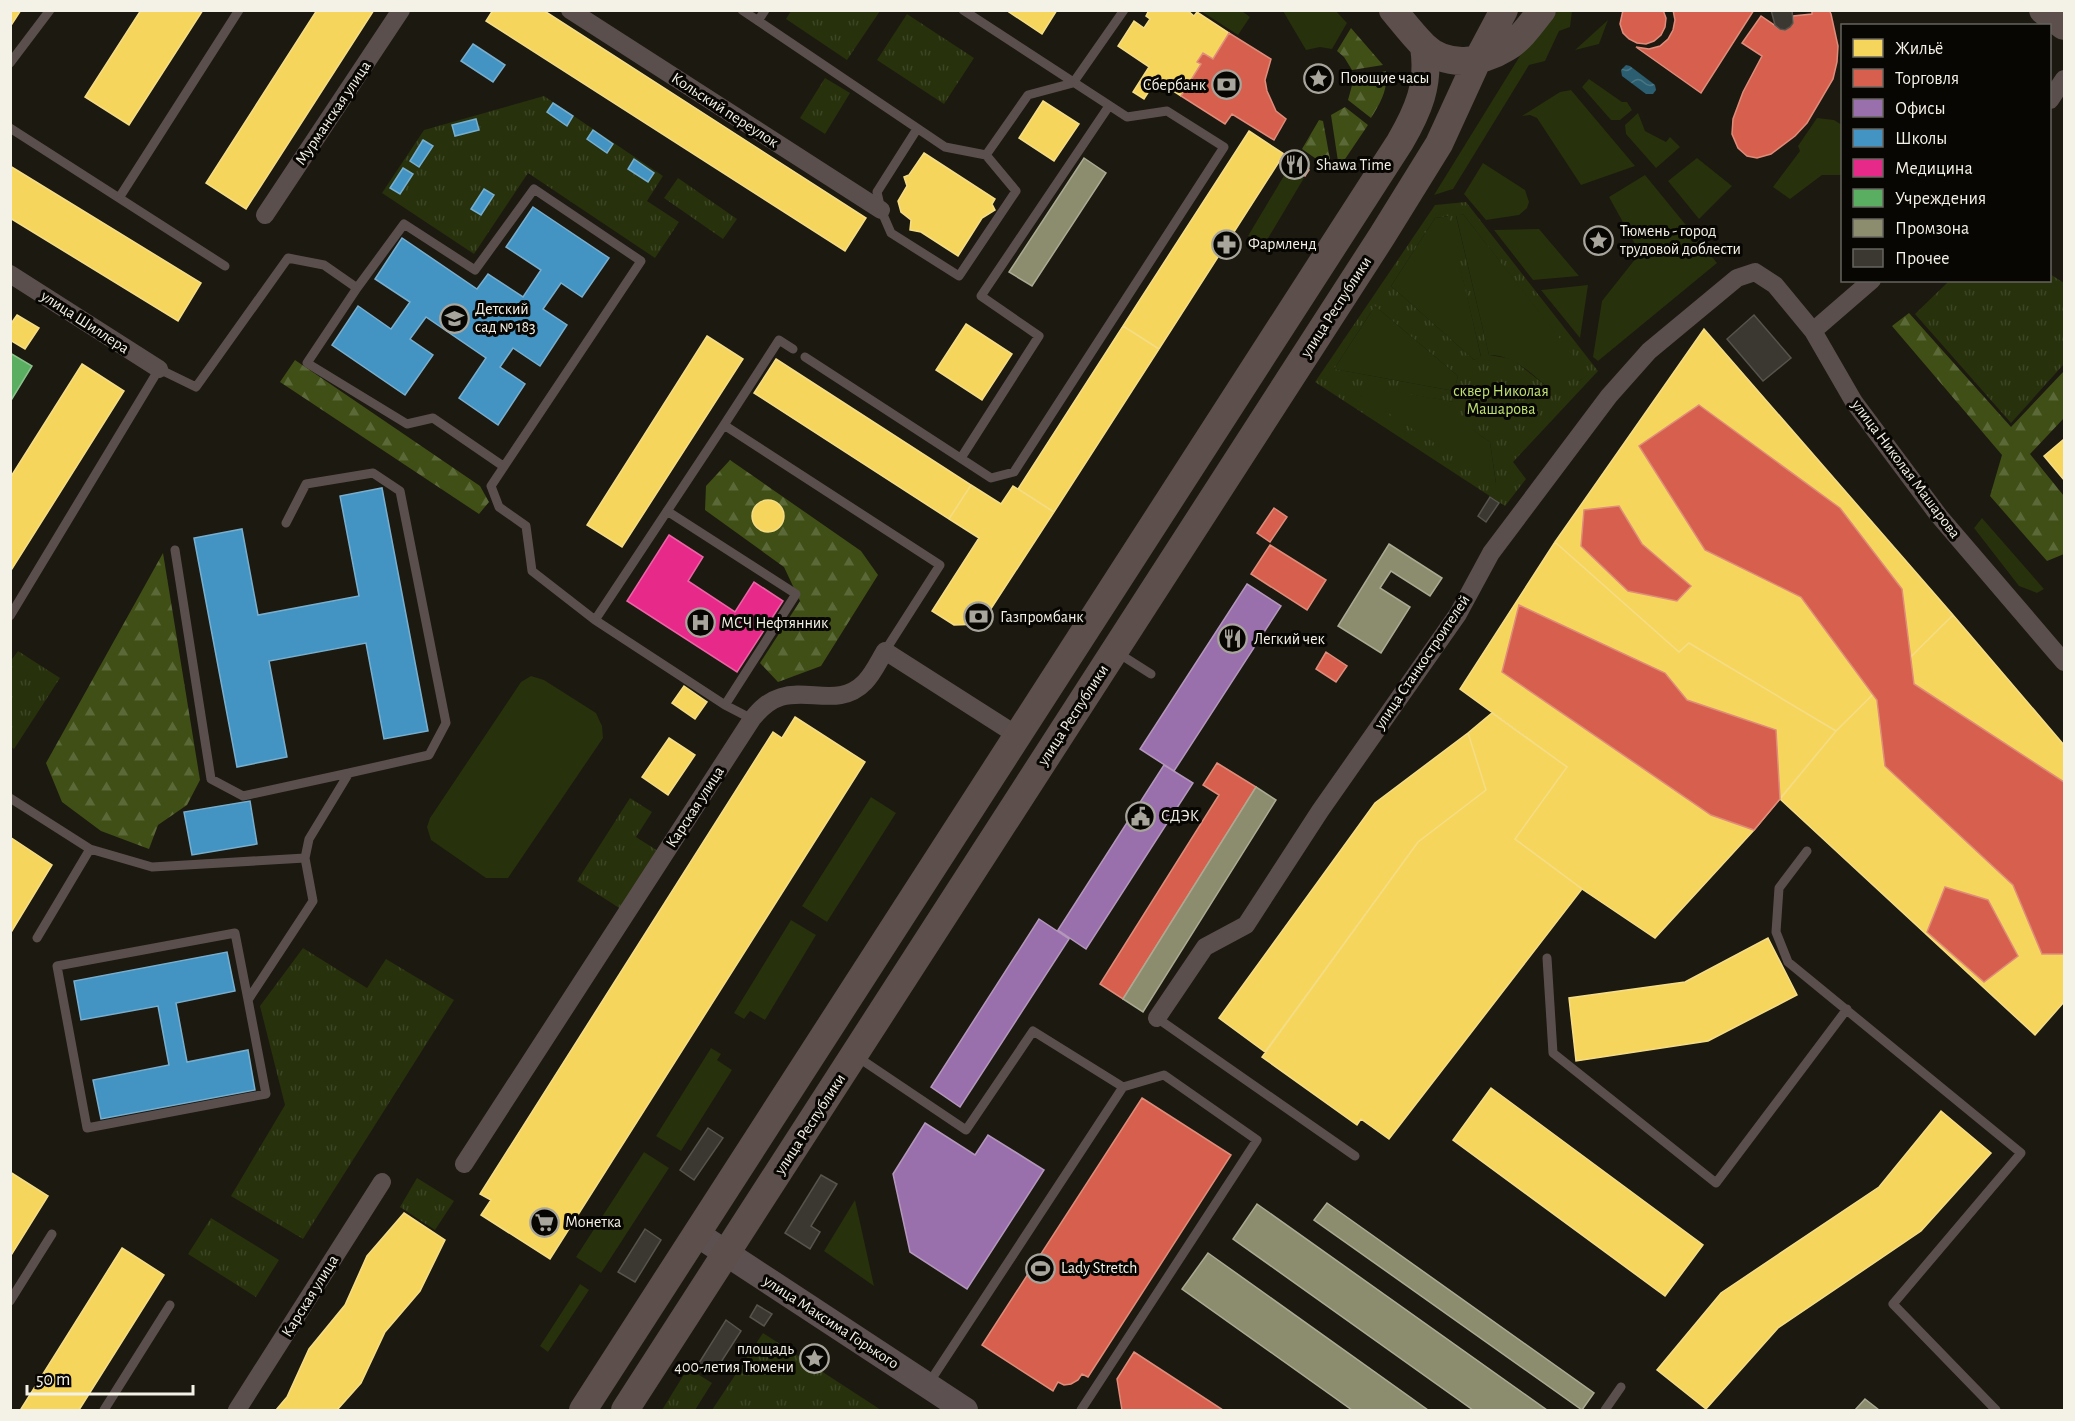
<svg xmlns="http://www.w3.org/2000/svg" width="2075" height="1421" font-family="'Alegreya Sans',sans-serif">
<defs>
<pattern id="forest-firs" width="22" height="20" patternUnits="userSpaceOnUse" patternTransform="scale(1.5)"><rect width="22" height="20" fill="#3f4f16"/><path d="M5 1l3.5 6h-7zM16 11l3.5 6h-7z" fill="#5b6938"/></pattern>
<pattern id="park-tufts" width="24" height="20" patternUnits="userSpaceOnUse" patternTransform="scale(1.5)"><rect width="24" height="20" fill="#27310c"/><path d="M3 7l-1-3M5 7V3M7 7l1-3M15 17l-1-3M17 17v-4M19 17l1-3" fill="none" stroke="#3c4524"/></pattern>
<pattern id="water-waves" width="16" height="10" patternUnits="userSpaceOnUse" patternTransform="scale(1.5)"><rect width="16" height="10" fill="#2a5e70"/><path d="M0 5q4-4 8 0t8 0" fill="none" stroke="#4a7684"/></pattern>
</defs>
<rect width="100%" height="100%" fill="#1c1910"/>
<path fill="#27310c" d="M1201 11H1242L1250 17 1238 35Z
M1283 11H1336L1347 23 1332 49 1320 47 1306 50Z
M1556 11H1572L1570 27 1559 31 1545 61 1529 65 1453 189 1434 195 1523 51Z
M1608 20 1599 44 1575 50Z
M1589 79 1622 102H1627L1632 110 1620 120H1611L1582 87Z
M1571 90 1635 166 1581 185 1537 118 1530 115 1522 116 1560 92Z
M1638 113 1645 131 1666 142 1670 137 1680 147 1656 168 1626 134 1625 125Z
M1817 118 1834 120 1842 125V175H1822L1790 199 1773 187 1800 151 1798 146Z
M1697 158 1732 186 1699 219 1668 181Z
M1483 163 1525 190 1529 202 1527 208 1519 215 1486 220 1464 194Z
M1288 169 1304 178 1264 245 1248 236Z
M1645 175 1717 263 1598 361 1593 357 1602 301 1640 253 1609 197Z
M1463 214 1589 375 1579 381 1551 390C1532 375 1515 355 1489 355L1456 215Z
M1449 216 1481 357 1474 360 1391 286 1435 218Z
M1539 229 1579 276 1533 280 1494 230Z
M1588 285 1580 338 1541 290Z
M1375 306 1458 376 1454 391 1334 369Z
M1360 385 1455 402C1459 420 1476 432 1490 442L1496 484 1355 392Z
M1982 518 2044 589 2037 593 2019 586 1974 528Z
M531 676 544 680 596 713 602 726 603 738 508 878H486L431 840 427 827 430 818 521 682Z
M871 797 896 813 827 922 802 906Z
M791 920 816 935 765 1020 750 1011 744 1019 734 1013Z
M711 1048 721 1054 717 1060 732 1070 681 1151 656 1136Z
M644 1152 669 1168 601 1273 576 1257Z
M855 1200 874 1286 824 1251Z
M580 1284 589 1290 548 1352 540 1346Z"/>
<path fill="url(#forest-firs)" d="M1351 28 1383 65 1352 70 1344 57 1337 51Z
M1386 71C1388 90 1381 102 1371 118L1348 100 1354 78Z
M1345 107 1368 125 1339 168 1331 115Z
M1319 120 1323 121 1332 170 1302 149Z
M1909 313 2011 427 2064 371V418L2030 454 2064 496V554L2047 561 1990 496 2002 455 1892 326Z
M295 360 480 486 489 502 479 514 280 382Z
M730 460 861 551 878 575 821 666 778 682 760 663 800 601 784 567 705 510 706 486Z
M163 553 200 780 187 805 158 825 149 849 101 831 62 802 46 763Z"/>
<path fill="url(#park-tufts)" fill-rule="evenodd" d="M791 11V10L880 11 847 60 786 19Z
M907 14 974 58 944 104 877 60Z
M825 78 850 93 825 134 800 118Z
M544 96 663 176 647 201 679 222 655 258 528 173 474 254 382 193 424 130Z
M678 178 737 219 723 239 664 198Z
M1466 202 1598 371 1513 462 1526 479 1505 506 1315 382 1435 205ZM1463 214 1588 375 1579 381 1566 371 1551 390 1512 359 1489 355 1456 216ZM1448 216 1481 356 1474 360 1391 286 1435 218ZM1375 306 1458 376 1454 391 1334 369ZM1360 386 1454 402C1459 422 1475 431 1490 442L1496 483 1356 392Z
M2050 274 2064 283V364L2011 423 1915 314 1949 281 2050 280Z
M18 651 60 678 14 749 10 746V662Z
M630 798 652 812 636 837 661 853 624 911 577 881Z
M303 948 367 988 386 959 454 1000 303 1239 231 1196 285 1105 260 1006Z
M417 1178 454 1201 435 1230 400 1207Z
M211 1218 279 1260 256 1297 188 1254Z
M763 1333 881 1410H712Z
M688 1368 712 1383 695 1410H662Z"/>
<path fill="url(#water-waves)" d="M1626 65 1630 66 1655 85 1656 90 1653 94H1646L1622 76 1621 70Z"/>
<path fill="#f6d55c" stroke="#f5dd86" stroke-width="1.5" d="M10 10H21L10 27Z
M141 10H203L129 125 85 97Z
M317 10H374L246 209 206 183Z
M493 10H543L866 218 845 251 486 21Z
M1006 10H1057L1042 34Z
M1149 10H1187L1194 16 1197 12 1229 33 1213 59 1203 53 1197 62 1201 64 1181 96 1156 80 1144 99 1133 92 1149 67 1118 46 1134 21 1144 28 1150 19 1146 16Z
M1043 101 1079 124 1054 161 1019 138Z
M1249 131 1284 154 1159 349 1123 326Z
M924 153 995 199 992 204 995 210 982 218 958 256 921 232 910 230 911 220 901 212 898 201 907 186 904 177 909 175Z
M10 166 201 283 178 321 10 218Z
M17 315 39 328 25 349 10 340V325Z
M966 324 1012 354 982 400 936 370Z
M1123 326 1159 349 1054 512 1018 489Z
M1704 329 1953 615 1836 731 1689 643 1679 652 1555 542Z
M707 336 743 359 622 547 587 525Z
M776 359 971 485 949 519 754 393Z
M82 364 124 391 10 572V478Z
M1700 414 1898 596 1857 640 1660 459Z
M2064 439V480L2044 456Z
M971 485 1001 504 1013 486 1054 512 981 624 954 625 932 611 979 538 949 519Z
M752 516a16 16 0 1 1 32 0a16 16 0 1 1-32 0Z
M1555 542 1679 652 1689 643 1836 731 1754 830 1655 938 1582 889 1515 839 1567 767 1460 689Z
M1536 615 1764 769 1756 780 1737 792 1721 814 1510 670 1523 648 1527 630Z
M1953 615 2064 745V1002L2035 1035 1780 799 1836 731Z
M684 686 707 702 695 719 672 703Z
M1492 713 1567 767 1515 839 1582 889 1389 1139 1361 1119 1357 1125 1262 1057 1418 842 1486 790 1468 733Z
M795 717 865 762 550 1259 481 1215 491 1200 480 1194 773 732 782 738Z
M1948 721 2064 830V905L1911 760Z
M1468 733 1486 790 1418 842 1265 1052 1219 1018 1375 803Z
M669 738 695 755 668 795 642 777Z
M10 837 52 865 10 934Z
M1768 938 1797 995 1708 1041 1576 1061 1569 998 1685 982Z
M1491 1088 1703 1245 1665 1296 1453 1140Z
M1941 1111 1991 1153 1921 1231 1778 1328 1706 1409 1657 1370 1721 1293 1879 1187Z
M10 1172 48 1196 10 1257Z
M404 1213 445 1240 420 1291 385 1332 361 1383 337 1410H276L287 1397 309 1349 345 1305 367 1256Z
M122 1248 164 1275 79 1410H23L21 1409Z"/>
<path fill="#d6604d" stroke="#df8c7b" stroke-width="1.5" d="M1623 10H1663L1666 18 1665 27 1661 35 1654 41 1646 44 1637 43 1629 39 1623 33 1620 24Z
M1673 10H1754L1701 93 1636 47 1649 49 1660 46 1668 39 1673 30 1675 20Z
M1812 10H1829L1831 14 1838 46 1837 62 1833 79 1807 123 1795 136 1771 154 1757 158 1747 156 1738 148 1732 134 1733 119 1743 92 1762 56 1742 43 1761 16 1780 29 1785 30 1793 23V16L1812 14Z
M1229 33 1271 59 1265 80 1267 91 1276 111 1286 119 1274 140 1232 114 1225 124 1181 96 1201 64 1197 62 1203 53 1213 59Z
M1284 154 1309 170 1305 176 1280 161Z
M1699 405 1840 508 1902 589 1914 684 2064 782V954H2042L2013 885 1885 766 1877 700 1801 597 1705 550 1639 446Z
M1619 506 1642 544 1691 586 1677 601 1628 591 1581 546 1584 510Z
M1274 508 1287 517 1270 542 1257 533Z
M1270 545 1326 580 1307 610 1251 574Z
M1519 605 1665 673 1687 700 1776 730 1780 799 1754 830 1711 815 1502 672Z
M1326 652 1347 666 1336 682 1316 669Z
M1217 763 1256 787 1123 999 1100 984 1219 795 1203 785Z
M1945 887 1988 900 2018 956 1984 982 1927 932Z
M1142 1098 1231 1155 1088 1377 1082 1374 1078 1380 1071 1384 1064 1385 1058 1382 1053 1391 982 1345Z
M1134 1352 1223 1410H1122L1117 1379Z"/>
<path fill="#9970ab" stroke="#b497bd" stroke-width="1.5" d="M1247 584 1281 606 1174 771 1140 749Z
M1164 765 1193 783 1086 949 1058 930Z
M1039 919 1069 939 960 1107 931 1087Z
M925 1123 975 1155 988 1135 1044 1170 967 1289 910 1252 893 1174Z"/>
<path fill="#4393c3" stroke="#78afce" stroke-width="1.5" d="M473 44 505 65 493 82 461 61Z
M553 103 573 116 567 126 547 112Z
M476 119 479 130 455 136 452 125Z
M593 130 613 144 607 153 587 139Z
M423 140 433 146 419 167 410 161Z
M634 159 654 173 648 182 628 169Z
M403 168 413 174 400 194 390 188Z
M484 189 494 195 481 215 471 209Z
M533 207 609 258 582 297 561 283 543 309 567 325 540 366 513 348 500 367 525 384 498 425 459 398 486 358 426 317 410 339 433 355 405 395 332 345 358 306 391 329 410 302 375 279 402 238 477 289 488 274 523 297 541 270 506 247Z
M382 488 428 731 384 739 366 643 269 661 287 757 237 767 194 538 242 529 258 615 359 596 340 496Z
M250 801 257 844 192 855 184 812Z
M227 952 235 991 176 1003 187 1062 248 1050 255 1090 101 1119 93 1080 169 1065 158 1006 81 1020 74 981Z"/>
<path fill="#e7298a" stroke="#eb65a6" stroke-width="1.5" d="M669 535 703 557 688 581 735 612 754 582 783 601 737 672 627 601Z"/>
<path fill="#5aae61" stroke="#88c289" stroke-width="1.5" d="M10 353 32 366 10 402Z"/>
<path fill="#8c8c6e" stroke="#abaa92" stroke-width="1.5" d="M1084 158 1106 173 1032 286 1009 272Z
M1389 544 1442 578 1430 596 1391 571 1380 588 1410 607 1381 653 1338 626Z
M1256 787 1276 800 1143 1012 1123 999Z
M1327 1203 1594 1393 1582 1410 1314 1220Z
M1257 1204 1547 1410H1473L1233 1239Z
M1208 1253 1428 1410H1352L1182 1289Z
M1865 1399 1879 1410H1855Z"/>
<path fill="#3a3831" stroke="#56544c" stroke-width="1.5" d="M1792 10 1793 23 1790 27 1785 30 1780 29 1775 25 1771 10Z
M1754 315 1791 358 1763 381 1727 339Z
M1490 497 1499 503 1486 522 1478 516Z
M708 1128 723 1138 694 1180 680 1170Z
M821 1175 837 1184 811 1226 820 1232 810 1249 785 1233Z
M645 1229 661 1240 635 1282 618 1272Z
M757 1305 772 1314 764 1326 750 1317Z
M726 1320 741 1331 714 1373 699 1363Z"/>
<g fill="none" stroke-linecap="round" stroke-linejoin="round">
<path stroke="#5b4f4e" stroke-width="9" d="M742 10 945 147 986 155 1028 95 1073 83 1124 10
M758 21 765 10
M10 63 50 10
M10 128 225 266
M917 129 877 192 881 210 891 233 959 276 1016 191 986 155
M119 198 239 10
M793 349 779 340 724 425 940 565 885 651
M805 357 991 478 1014 472 1224 147 1167 111 1127 117 963 10
M724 425 595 620 725 705 752 719
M961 458 1039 336 981 296 1109 106
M503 466 433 418 407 424 307 363 357 288 404 224 475 270 534 189 641 261 491 486 499 507 526 526 532 571 595 620
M667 511 796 594 725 705
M175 550 211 779 243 796 349 773
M10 616 159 369 196 387 288 258 324 265 357 288
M1118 653 1151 674
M10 798 90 849 152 867 305 858 309 839 349 773 429 755 446 723 400 491 373 473 306 484 286 523
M1807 851 1779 888 1776 932 1788 962 2021 1153 1893 1304 1996 1410
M37 938 90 849
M1547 958 1553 1053 1716 1183 1847 1009
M248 1000 235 933 57 966 87 1128 266 1094 248 1000 313 901 305 858
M1157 1018 1355 1156
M856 1056 966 1130 1033 1031 1123 1087 1164 1075 1257 1140 1081 1410
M10 1301 52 1234
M929 1383 1123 1087
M104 1410 170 1305
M1605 1410 1621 1387"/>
<path stroke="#5b4f4e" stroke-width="18" d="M570 10 881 210
M2050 100 2064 79
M265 215 401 10
M10 274 159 369
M1813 331 1872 280
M1157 1018 1205 947 1246 925 1320 811 1458 614 1491 553 1609 396 1649 351 1737 278 1755 272 1775 285 1813 331 1854 402 1939 516 2064 662
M464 1164 752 719C760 709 768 701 781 697 809 688 840 708 865 682 873 674 879 661 885 651L1018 736
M237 1410 382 1182"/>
<path stroke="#5d5050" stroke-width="26" d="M697 1234 965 1410"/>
<path stroke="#5c4f4c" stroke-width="28" d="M1393 10C1403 22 1413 35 1424 46 1446 68 1482 63 1506 48 1521 39 1531 24 1542 10
M2043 10 2064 26
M583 1410 1400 142C1418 111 1430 84 1424 47
M625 1410 1382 236 1439 144 1478 59 1504 10"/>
</g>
<defs>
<symbol id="sight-ring" viewBox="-11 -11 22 22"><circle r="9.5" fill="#080602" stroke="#a8a59c" stroke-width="1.5"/><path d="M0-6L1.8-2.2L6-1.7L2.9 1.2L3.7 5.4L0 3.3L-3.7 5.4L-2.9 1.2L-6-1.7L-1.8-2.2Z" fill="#a8a59c"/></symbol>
<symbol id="bank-ring" viewBox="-11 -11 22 22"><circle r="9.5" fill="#080602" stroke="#a8a59c" stroke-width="1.5"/><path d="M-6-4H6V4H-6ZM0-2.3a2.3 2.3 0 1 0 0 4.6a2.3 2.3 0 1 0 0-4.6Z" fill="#a8a59c"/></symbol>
<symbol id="restaurant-ring" viewBox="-11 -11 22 22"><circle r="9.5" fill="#080602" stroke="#a8a59c" stroke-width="1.5"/><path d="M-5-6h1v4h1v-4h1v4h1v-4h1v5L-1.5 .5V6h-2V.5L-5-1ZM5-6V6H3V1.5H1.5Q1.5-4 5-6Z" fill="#a8a59c"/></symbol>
<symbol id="pharmacy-ring" viewBox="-11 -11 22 22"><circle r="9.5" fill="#080602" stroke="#a8a59c" stroke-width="1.5"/><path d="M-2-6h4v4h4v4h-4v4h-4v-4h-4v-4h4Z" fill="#a8a59c"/></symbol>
<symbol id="school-ring" viewBox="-11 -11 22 22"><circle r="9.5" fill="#080602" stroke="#a8a59c" stroke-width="1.5"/><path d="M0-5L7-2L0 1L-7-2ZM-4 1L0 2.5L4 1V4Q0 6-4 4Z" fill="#a8a59c"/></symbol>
<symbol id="hospital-ring" viewBox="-11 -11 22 22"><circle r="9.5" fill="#080602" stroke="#a8a59c" stroke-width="1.5"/><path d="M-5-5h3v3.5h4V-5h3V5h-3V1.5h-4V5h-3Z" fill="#a8a59c"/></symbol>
<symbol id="civic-ring" viewBox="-11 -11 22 22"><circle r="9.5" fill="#080602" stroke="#a8a59c" stroke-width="1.5"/><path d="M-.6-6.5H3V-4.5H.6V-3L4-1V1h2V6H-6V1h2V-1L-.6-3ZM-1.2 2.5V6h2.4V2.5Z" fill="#a8a59c"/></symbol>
<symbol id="supermarket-ring" viewBox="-11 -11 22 22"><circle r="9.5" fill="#080602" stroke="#a8a59c" stroke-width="1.5"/><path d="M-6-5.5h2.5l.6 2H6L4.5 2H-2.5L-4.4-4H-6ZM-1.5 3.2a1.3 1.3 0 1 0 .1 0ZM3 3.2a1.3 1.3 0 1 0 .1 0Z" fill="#a8a59c"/></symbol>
<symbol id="stadium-ring" viewBox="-11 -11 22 22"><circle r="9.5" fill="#080602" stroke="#a8a59c" stroke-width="1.5"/><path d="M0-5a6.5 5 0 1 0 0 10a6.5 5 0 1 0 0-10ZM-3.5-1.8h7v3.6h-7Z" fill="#a8a59c"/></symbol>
</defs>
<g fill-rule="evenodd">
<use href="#sight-ring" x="1302" y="62" width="33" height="33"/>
<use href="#bank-ring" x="1210" y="68" width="33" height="33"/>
<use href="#restaurant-ring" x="1278" y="148" width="33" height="33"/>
<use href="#sight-ring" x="1582" y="224" width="33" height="33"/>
<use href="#pharmacy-ring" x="1210" y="228" width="33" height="33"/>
<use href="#school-ring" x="438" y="302" width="33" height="33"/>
<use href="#bank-ring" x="962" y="600" width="33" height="33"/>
<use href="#hospital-ring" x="684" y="606" width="33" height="33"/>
<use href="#restaurant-ring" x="1216" y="622" width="33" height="33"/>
<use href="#civic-ring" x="1124" y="800" width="33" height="33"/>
<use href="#supermarket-ring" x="528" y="1206" width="33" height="33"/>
<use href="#stadium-ring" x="1024" y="1252" width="33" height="33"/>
<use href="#sight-ring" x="798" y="1342" width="33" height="33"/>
</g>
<g text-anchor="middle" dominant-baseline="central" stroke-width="6" stroke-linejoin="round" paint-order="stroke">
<g font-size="16" fill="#f4f1e7" stroke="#080602" text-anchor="start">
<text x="1340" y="78">Поющие часы</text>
<text x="1206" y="85" text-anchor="end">Сбербанк</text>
<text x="1316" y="165">Shawa Time</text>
<text x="1620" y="231">Тюмень - город<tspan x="1620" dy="18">трудовой доблести</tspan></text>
<text x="1248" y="244">Фармленд</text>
<text x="475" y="309">Детский<tspan x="475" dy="18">сад № 183</tspan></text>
<text x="1000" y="617">Газпромбанк</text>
<text x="721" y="623">МСЧ Нефтянник</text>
<text x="1254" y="639">Легкий чек</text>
<text x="1161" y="816">СДЭК</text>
<text x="565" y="1222">Монетка</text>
<text x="1061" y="1268">Lady Stretch</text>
<text x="794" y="1349" text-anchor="end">площадь<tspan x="794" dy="18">400-летия Тюмени</tspan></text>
</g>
<g font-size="16" fill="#f4f1e7" stroke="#080602">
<text transform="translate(725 110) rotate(33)">Кольский переулок</text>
<text transform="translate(333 113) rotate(-56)">Мурманская улица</text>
<text transform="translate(1336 307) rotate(-57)">улица Республики</text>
<text transform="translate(85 322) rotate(33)">улица Шиллера</text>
<text transform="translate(1906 469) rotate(53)">улица Николая Машарова</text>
<text transform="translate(1422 662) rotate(-56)">улица Станкостроителей</text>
<text transform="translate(1073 715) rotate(-57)">улица Республики</text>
<text transform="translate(695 807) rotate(-57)">Карская улица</text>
<text transform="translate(810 1124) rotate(-57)">улица Республики</text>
<text transform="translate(310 1296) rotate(-58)">Карская улица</text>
<text transform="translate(831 1322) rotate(33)">улица Максима Горького</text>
</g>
<g font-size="16" fill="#bfe273" stroke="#080602">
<text x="1501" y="391">сквер Николая<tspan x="1501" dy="18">Машарова</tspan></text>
</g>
</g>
<rect width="2075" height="1421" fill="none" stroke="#f4f1e7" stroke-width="24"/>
<rect x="1841" y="24" width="210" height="258" fill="#080602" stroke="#66645e" stroke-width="1.5"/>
<rect x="1853" y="39" width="30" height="18" fill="#f6d55c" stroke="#66645e" stroke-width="1.5"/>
<text x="1895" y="54" font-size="18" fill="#f4f1e7">Жильё</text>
<rect x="1853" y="69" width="30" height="18" fill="#d6604d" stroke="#66645e" stroke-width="1.5"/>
<text x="1895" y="84" font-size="18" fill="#f4f1e7">Торговля</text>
<rect x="1853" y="99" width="30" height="18" fill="#9970ab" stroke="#66645e" stroke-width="1.5"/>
<text x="1895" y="114" font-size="18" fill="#f4f1e7">Офисы</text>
<rect x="1853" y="129" width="30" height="18" fill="#4393c3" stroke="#66645e" stroke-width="1.5"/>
<text x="1895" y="144" font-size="18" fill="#f4f1e7">Школы</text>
<rect x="1853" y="159" width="30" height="18" fill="#e7298a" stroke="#66645e" stroke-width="1.5"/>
<text x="1895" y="174" font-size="18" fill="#f4f1e7">Медицина</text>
<rect x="1853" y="189" width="30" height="18" fill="#5aae61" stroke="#66645e" stroke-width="1.5"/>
<text x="1895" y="204" font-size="18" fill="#f4f1e7">Учреждения</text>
<rect x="1853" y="219" width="30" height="18" fill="#8c8c6e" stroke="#66645e" stroke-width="1.5"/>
<text x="1895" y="234" font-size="18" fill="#f4f1e7">Промзона</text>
<rect x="1853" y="249" width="30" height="18" fill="#3a3831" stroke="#66645e" stroke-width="1.5"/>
<text x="1895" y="264" font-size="18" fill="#f4f1e7">Прочее</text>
<path d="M27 1385v9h166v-9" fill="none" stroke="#f4f1e7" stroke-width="3"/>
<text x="36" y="1385" font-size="18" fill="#f4f1e7" stroke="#080602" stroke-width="4.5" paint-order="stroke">50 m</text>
</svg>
